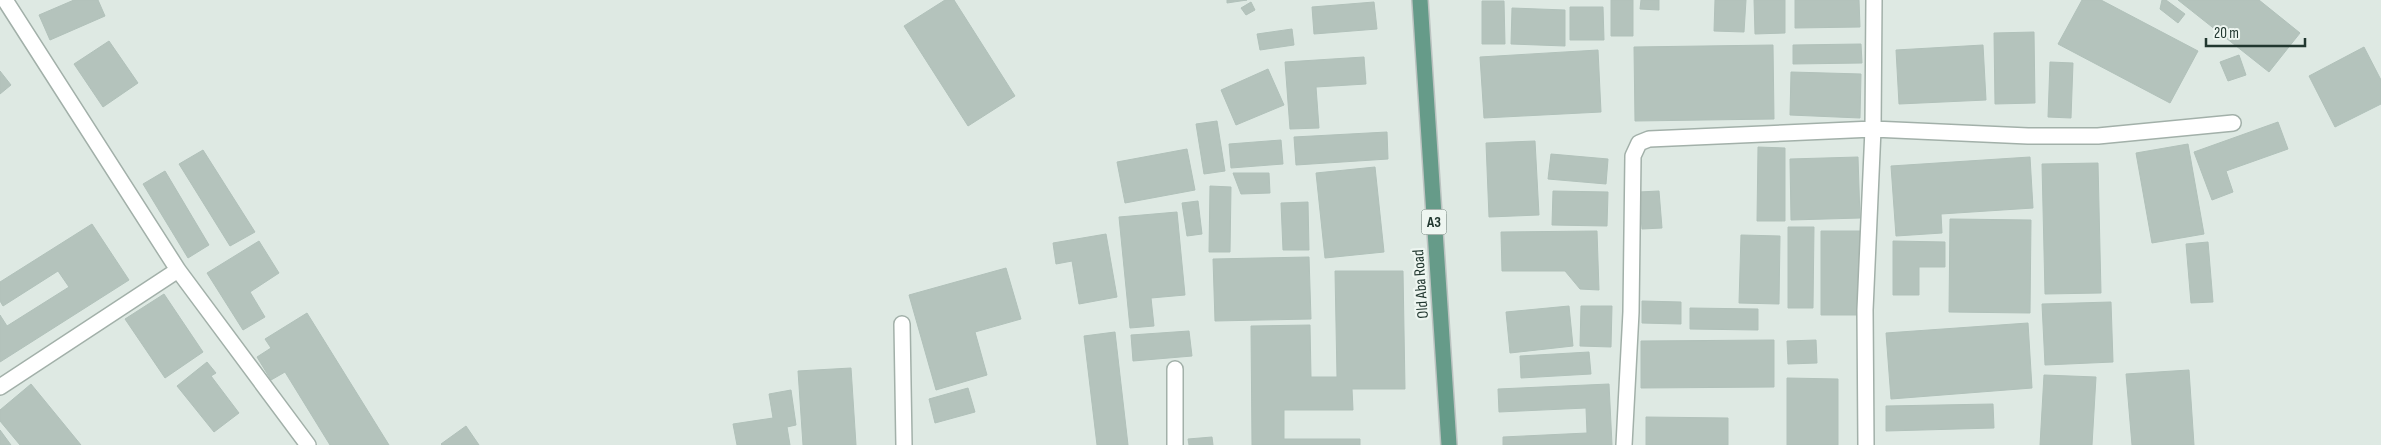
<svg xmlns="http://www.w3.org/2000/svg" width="2381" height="445" font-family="'Sofia Sans Condensed',sans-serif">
<rect width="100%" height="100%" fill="#dee9e3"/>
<path fill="#b4c3bc" stroke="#b1c1ba" d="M74 0H98L105 16 50 40 39 15Z
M945 0H954L1015 96 968 126 904 26Z
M1227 0H1247L1227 3Z
M1611 0H1633V36H1611Z
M1641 0H1659V10L1640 9Z
M1715 0H1746L1744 32 1714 31Z
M1754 0H1785V33L1755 34Z
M1795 0H1859L1860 27 1795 28Z
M2082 0H2101L2198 51 2170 103 2058 44Z
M2162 0H2166L2185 14 2178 23 2160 9Z
M2178 0H2259L2300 33 2269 72Z
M1482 1H1504L1505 44H1482Z
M1251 2 1255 10 1246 15 1241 8Z
M1374 2 1377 29 1314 34 1312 7Z
M1570 7H1603L1604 40H1570Z
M1512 8 1565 10V46L1511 44Z
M1292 29 1294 45 1260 50 1257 34Z
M2034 32 2035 103 1995 104 1994 33Z
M109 41 138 83 103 107 74 64Z
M1861 44 1862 63 1793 64V45Z
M1773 45 1774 119 1635 121 1634 47Z
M1983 45 1986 100 1899 104 1896 50Z
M2364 47 2381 80V104L2335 127 2309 76Z
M1598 50 1601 112 1484 118 1480 57Z
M2239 55 2246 75 2228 81 2220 62Z
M1364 57 1366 84 1316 87 1319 128 1290 129 1285 62Z
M2050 62 2073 63 2071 118 2048 117Z
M1268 69 1284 105 1236 125 1221 90Z
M0 71 11 85 0 94Z
M1791 72 1861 74 1860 118 1790 115Z
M1217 121 1225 171 1204 174 1196 124Z
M2278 122 2288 149 2226 171 2233 192 2212 200 2194 152Z
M1387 132 1388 159 1296 165 1294 137Z
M1281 140 1283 164 1231 168 1229 144Z
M1535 141 1539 215 1489 217 1486 143Z
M2188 144 2204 234 2152 243 2136 153Z
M1758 147 1785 148V221H1757Z
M1187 149 1195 190 1125 203 1117 162Z
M203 150 255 232 230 246 179 164Z
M1551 154 1608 159 1606 184 1548 179Z
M1858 157 1860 218 1791 220 1790 159Z
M2030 157 2033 208 1941 214 1942 233 1896 236 1891 166Z
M2098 163 2101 293 2045 294 2042 164Z
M1375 167 1384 252 1325 258 1316 173Z
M165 171 209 245 188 258 143 184Z
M1233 173H1269L1270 193 1241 194Z
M1210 186 1231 187 1230 252H1209Z
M1553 191 1608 192 1607 226 1552 225Z
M1659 191 1662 228 1642 229 1639 192Z
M1198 201 1202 234 1187 236 1182 203Z
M1308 202 1309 250H1283L1281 203Z
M1177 212 1185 295 1151 298 1154 326 1130 328 1119 217Z
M1950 219 2031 220 2030 313 1949 312Z
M92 224 129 280 0 362V315L7 326 69 287 58 271 3 306 0 301V282Z
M1788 227H1814L1813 308H1788Z
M1597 231 1599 290 1580 289 1565 271H1502L1501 232Z
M1821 231H1860L1859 315H1821Z
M1106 234 1117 297 1079 304 1072 261 1056 264 1053 243Z
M1741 235 1780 236 1779 304 1739 303Z
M259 241 279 273 250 292 265 317 243 330 207 273Z
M1893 241 1945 242V267H1919V295H1893Z
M2208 242 2213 302 2191 303 2186 244Z
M1309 257 1311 319 1215 321 1213 259Z
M1006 268 1021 319 975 332 987 375 936 390 909 295Z
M1335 271H1403L1405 389H1352L1353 410H1284V439H1360V445H1252L1251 326 1310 325 1311 377H1337Z
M164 294 203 352 165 378 125 319Z
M1642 301 1681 302V324L1642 323Z
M2111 302 2113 362 2045 365 2042 304Z
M1569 306 1573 346 1510 353 1506 312Z
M1581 306H1612L1611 347 1580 346Z
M1690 308 1758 309V330L1690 329Z
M307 313 389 445H330L285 372 271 380 257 357 271 348 265 339Z
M2028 323 2032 388 1891 399 1886 333Z
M1189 331 1192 356 1133 361 1131 335Z
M1115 332 1128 445H1097L1084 336Z
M1774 340V387L1641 388V341Z
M1816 340 1817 363 1788 364 1787 341Z
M1589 352 1591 374 1521 378 1520 356Z
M207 362 216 373 211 376 239 413 214 432 177 386Z
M851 368 856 445H803L798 371Z
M2189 370 2194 445H2132L2126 374Z
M2044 375 2096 377 2092 445H2040Z
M1787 378 1838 379V445H1787Z
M31 384 81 445H20L0 421V410Z
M1609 384 1612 445H1503V437L1587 433 1586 408 1499 412 1498 389Z
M968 388 975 412 935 423 929 399Z
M791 390 796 425 787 427 790 445H737L733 424 773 418 769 394Z
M1993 404 1994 428 1886 431V406Z
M1646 417 1728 418V445H1646Z
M466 426 479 445H442L441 444Z
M0 430 11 445H0Z
M1212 437 1213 445H1189L1188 439Z"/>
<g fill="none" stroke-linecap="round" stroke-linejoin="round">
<defs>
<path id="minor" d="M5 0 178 270 308 445
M902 324 904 445
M1175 369V445
M0 387 178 270
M1624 445 1631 312 1633 156 1639 143 1649 139 1873 129 2028 136H2098L2233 123
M1866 445 1865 310 1873 129 1874 0"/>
<path id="major" d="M1420 0 1449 445"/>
</defs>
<use href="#minor" stroke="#a2b0a9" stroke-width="18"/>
<use href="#major" stroke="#bcc3c1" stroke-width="18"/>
<use href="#minor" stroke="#fff" stroke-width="15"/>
<use href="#major" stroke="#669b89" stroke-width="15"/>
</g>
<g text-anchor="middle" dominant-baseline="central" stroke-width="4.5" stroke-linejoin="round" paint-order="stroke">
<rect fill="#eef6f1" stroke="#5e7069" stroke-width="1" x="1421.5" y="209.5" width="25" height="25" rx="4"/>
<g font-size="15" font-weight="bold" fill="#21372f">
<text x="1434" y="222">A3</text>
</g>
<g font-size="16" fill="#21372f" stroke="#eef6f1">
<text transform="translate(1421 284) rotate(-94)">Old Aba Road</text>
</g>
</g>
<path d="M2206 38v8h99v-8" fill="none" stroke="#21372f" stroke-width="2.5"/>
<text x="2214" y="38" font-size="15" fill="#21372f" stroke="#eef6f1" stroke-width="4" paint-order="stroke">20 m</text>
</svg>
